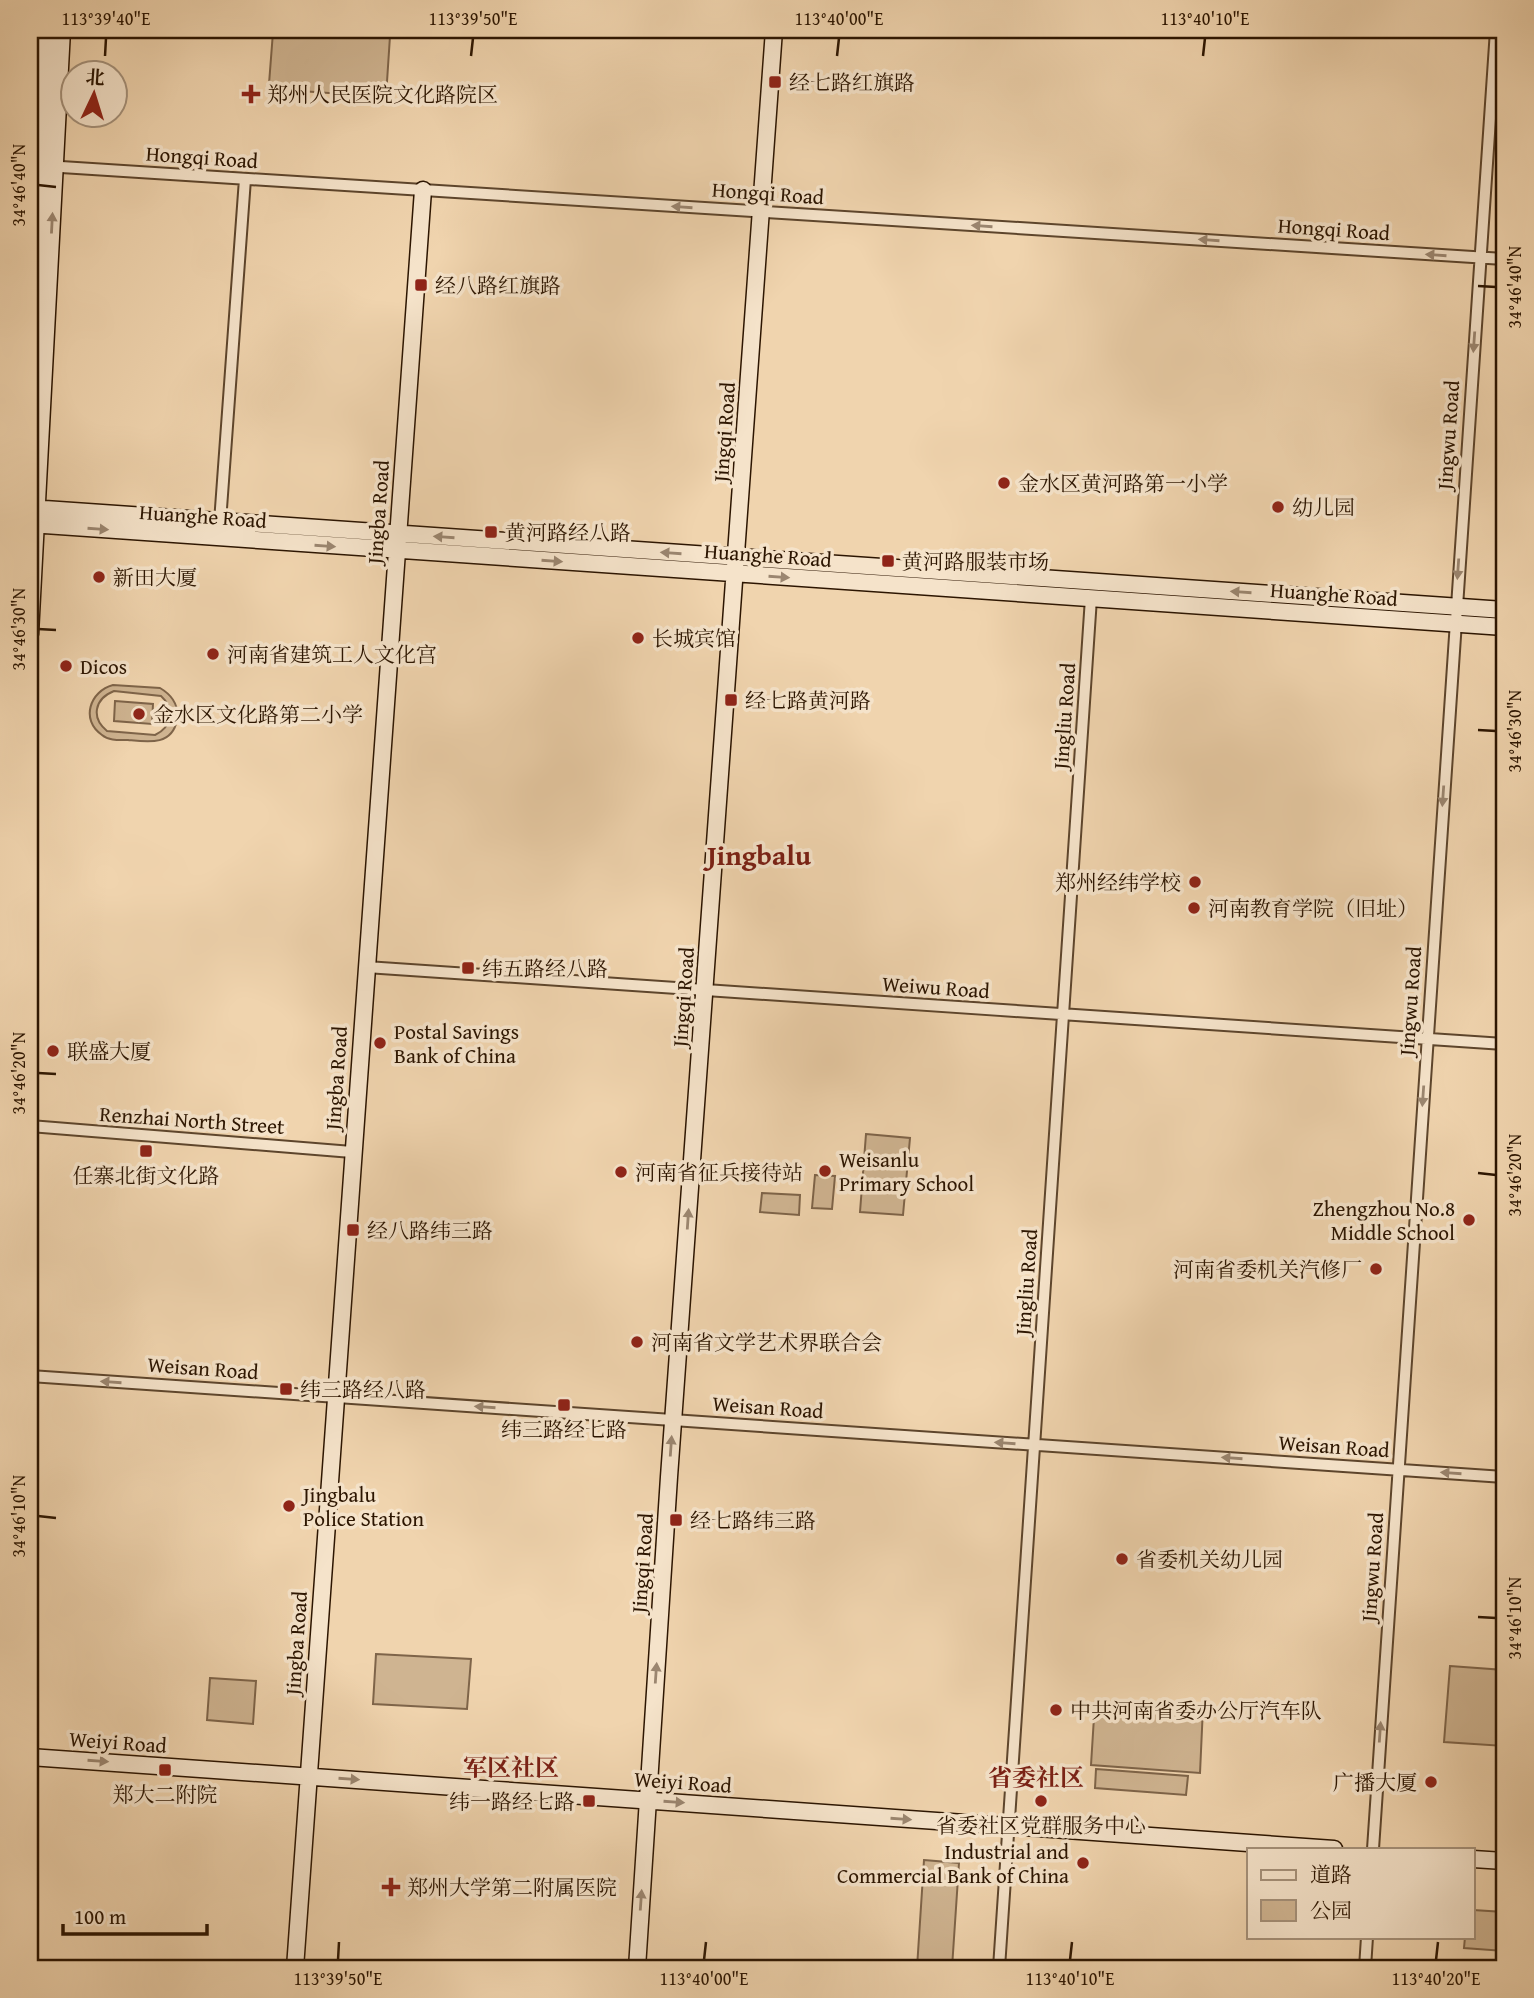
<svg xmlns="http://www.w3.org/2000/svg" width="1534" height="1998" font-family="'Gentium Book Plus','Noto Serif SC',serif">
<rect width="100%" height="100%" fill="#f0d4ae"/>
<filter id="stains"><feTurbulence type="fractalNoise" baseFrequency=".00286" numOctaves="4"/><feColorMatrix values="0 0 0 0 .2 0 0 0 0 .09 0 0 0 0 .02 0 0 0 .5 -.17"/></filter>
<radialGradient id="worn" r=".72"><stop offset=".6" stop-color="#630" stop-opacity="0"/><stop offset="1" stop-color="#630" stop-opacity=".3"/></radialGradient>
<path fill="#cfb491" stroke="#7e6449" stroke-width="2" fill-rule="evenodd" d="M275 30H311L390 36 386 97 272 89 269 84 273 32Z
M113 685 160 688C172 695 179 706 177 720 172 746 148 742 128 740 119 740 109 741 102 735 80 720 90 691 113 685ZM114 691 161 696C175 709 172 727 155 735L107 731C91 718 94 699 114 691Z
M115 701 153 704 152 724 114 721Z
M866 1134 910 1138 903 1215 860 1212Z
M815 1175 835 1176 832 1209 812 1208Z
M762 1193 800 1195 799 1215 760 1212Z
M376 1654 471 1659 467 1709 373 1704Z
M1450 1666 1504 1670V1746L1444 1742Z
M210 1678 256 1681 253 1724 207 1720Z
M1095 1701 1203 1707 1200 1773 1091 1765Z
M1096 1769 1188 1776 1186 1795 1095 1788Z
M924 1860 959 1863 952 1968H917Z
M1473 1910 1504 1912V1951L1464 1948 1465 1937H1473Z"/>
<g fill="none" stroke-linecap="round" stroke-linejoin="round">
<defs>
<path id="street" d="M30 165 1504 259
M220 522 245 179
M366 967 1504 1044
M30 1126 352 1152
M30 1376 1504 1477
M1373 1849 1496 30
M999 1968 1091 598
M1365 1968 1367 1937"/>
<path id="secondary" d="M30 342 46 30
M30 508 1504 610
M30 524 1504 627
M30 634 62 30
M30 1757 1334 1849
M1473 1859 1504 1861
M295 1968 423 190
M637 1968 669 1477 774 30"/>
</defs>
<use href="#street" stroke="#5d452c" stroke-width="14"/>
<use href="#secondary" stroke="#2c1501" stroke-width="19"/>
<use href="#street" stroke="#f5e3ca" stroke-width="10"/>
<use href="#secondary" stroke="#f5e3ca" stroke-width="16"/>
</g>
<defs><path id="oneway-solid" d="M-6-.8H1V-3.2L6.5 0L1 3.2V.8H-6Z" transform="scale(1.75)"/></defs>
<g fill="#9b8670">
<use href="#oneway-solid" transform="translate(682 207) rotate(-176)"/>
<use href="#oneway-solid" transform="translate(52 223) rotate(-87)"/>
<use href="#oneway-solid" transform="translate(982 226) rotate(-176)"/>
<use href="#oneway-solid" transform="translate(1209 240) rotate(-176)"/>
<use href="#oneway-solid" transform="translate(1436 255) rotate(-176)"/>
<use href="#oneway-solid" transform="translate(1474 342) rotate(94)"/>
<use href="#oneway-solid" transform="translate(98 529) rotate(4)"/>
<use href="#oneway-solid" transform="translate(444 537) rotate(-176)"/>
<use href="#oneway-solid" transform="translate(325 546) rotate(4)"/>
<use href="#oneway-solid" transform="translate(671 553) rotate(-176)"/>
<use href="#oneway-solid" transform="translate(552 561) rotate(4)"/>
<use href="#oneway-solid" transform="translate(1458 569) rotate(94)"/>
<use href="#oneway-solid" transform="translate(779 577) rotate(4)"/>
<use href="#oneway-solid" transform="translate(1241 592) rotate(-176)"/>
<use href="#oneway-solid" transform="translate(1443 796) rotate(94)"/>
<use href="#oneway-solid" transform="translate(1423 1096) rotate(94)"/>
<use href="#oneway-solid" transform="translate(688 1219) rotate(-86)"/>
<use href="#oneway-solid" transform="translate(111 1382) rotate(-176)"/>
<use href="#oneway-solid" transform="translate(485 1407) rotate(-176)"/>
<use href="#oneway-solid" transform="translate(1005 1443) rotate(-176)"/>
<use href="#oneway-solid" transform="translate(671 1446) rotate(-86)"/>
<use href="#oneway-solid" transform="translate(1232 1458) rotate(-176)"/>
<use href="#oneway-solid" transform="translate(1451 1473) rotate(-176)"/>
<use href="#oneway-solid" transform="translate(656 1673) rotate(-86)"/>
<use href="#oneway-solid" transform="translate(1380 1732) rotate(-86)"/>
<use href="#oneway-solid" transform="translate(98 1761) rotate(4)"/>
<use href="#oneway-solid" transform="translate(349 1779) rotate(4)"/>
<use href="#oneway-solid" transform="translate(674 1802) rotate(4)"/>
<use href="#oneway-solid" transform="translate(901 1819) rotate(4)"/>
<use href="#oneway-solid" transform="translate(641 1900) rotate(-86)"/>
</g>
<path fill="none" stroke="#2c1501" stroke-width="2.5" d="M105 56 106 38M471 56 473 38M837 56 839 38M1203 56 1205 38M38 185 56 187M1478 286 1496 287M38 629 56 630M1478 730 1496 731M38 1073 56 1074M1478 1173 1496 1175M38 1516 56 1518M1478 1617 1496 1618M338 1960 339 1942M704 1960 706 1942M1070 1960 1072 1942M1436 1960 1438 1942"/>
<g fill="#8f2418" stroke="#f5e3ca" stroke-width="2.5">
<rect x="768" y="75" width="14" height="14" rx="3.5"/>
<path d="M247.5 83.5h7v7h7v7h-7v7h-7v-7h-7v-7h7z"/>
<rect x="414" y="278" width="14" height="14" rx="3.5"/>
<circle cx="1004" cy="483" r="7"/>
<circle cx="1278" cy="507" r="7"/>
<rect x="484" y="525" width="14" height="14" rx="3.5"/>
<rect x="881" y="554" width="14" height="14" rx="3.5"/>
<circle cx="99" cy="577" r="7"/>
<circle cx="638" cy="638" r="7"/>
<circle cx="213" cy="654" r="7"/>
<circle cx="66" cy="666" r="7"/>
<rect x="724" y="693" width="14" height="14" rx="3.5"/>
<circle cx="139" cy="714" r="7"/>
<circle cx="1195" cy="882" r="7"/>
<circle cx="1194" cy="908" r="7"/>
<rect x="461" y="961" width="14" height="14" rx="3.5"/>
<circle cx="380" cy="1043" r="7"/>
<circle cx="53" cy="1051" r="7"/>
<rect x="139" y="1144" width="14" height="14" rx="3.5"/>
<circle cx="825" cy="1171" r="7"/>
<circle cx="621" cy="1172" r="7"/>
<circle cx="1469" cy="1220" r="7"/>
<rect x="346" y="1223" width="14" height="14" rx="3.5"/>
<circle cx="1376" cy="1269" r="7"/>
<circle cx="637" cy="1342" r="7"/>
<rect x="279" y="1382" width="14" height="14" rx="3.5"/>
<rect x="557" y="1398" width="14" height="14" rx="3.5"/>
<circle cx="289" cy="1506" r="7"/>
<rect x="669" y="1513" width="14" height="14" rx="3.5"/>
<circle cx="1122" cy="1559" r="7"/>
<circle cx="1056" cy="1710" r="7"/>
<rect x="158" y="1763" width="14" height="14" rx="3.5"/>
<circle cx="1431" cy="1782" r="7"/>
<rect x="582" y="1794" width="14" height="14" rx="3.5"/>
<circle cx="1041" cy="1801" r="7"/>
<circle cx="1083" cy="1863" r="7"/>
<path d="M387.5 1876.5h7v7h7v7h-7v7h-7v-7h-7v-7h7z"/>
</g>
<g text-anchor="middle" dominant-baseline="central" stroke-width="7" stroke-linejoin="round" paint-order="stroke">
<g font-size="21" fill="#2c1501" stroke="#f5e3ca" text-anchor="start">
<text x="789" y="82">经七路红旗路</text>
<text x="267" y="94">郑州人民医院文化路院区</text>
<text x="435" y="285">经八路红旗路</text>
<text x="1018" y="483">金水区黄河路第一小学</text>
<text x="1292" y="507">幼儿园</text>
<text x="505" y="532">黄河路经八路</text>
<text x="902" y="561">黄河路服装市场</text>
<text x="113" y="577">新田大厦</text>
<text x="652" y="638">长城宾馆</text>
<text x="227" y="654">河南省建筑工人文化宫</text>
<text x="80" y="666">Dicos</text>
<text x="745" y="700">经七路黄河路</text>
<text x="153" y="714">金水区文化路第二小学</text>
<text x="1181" y="882" text-anchor="end">郑州经纬学校</text>
<text x="1208" y="908">河南教育学院（旧址）</text>
<text x="482" y="968">纬五路经八路</text>
<text x="394" y="1031">Postal Savings<tspan x="394" dy="24">Bank of China</tspan></text>
<text x="67" y="1051">联盛大厦</text>
<text x="839" y="1159">Weisanlu<tspan x="839" dy="24">Primary School</tspan></text>
<text x="635" y="1172">河南省征兵接待站</text>
<text x="146" y="1175" text-anchor="middle">任寨北街文化路</text>
<text x="1455" y="1208" text-anchor="end">Zhengzhou No.8<tspan x="1455" dy="24">Middle School</tspan></text>
<text x="367" y="1230">经八路纬三路</text>
<text x="1362" y="1269" text-anchor="end">河南省委机关汽修厂</text>
<text x="651" y="1342">河南省文学艺术界联合会</text>
<text x="300" y="1389">纬三路经八路</text>
<text x="564" y="1429" text-anchor="middle">纬三路经七路</text>
<text x="303" y="1494">Jingbalu<tspan x="303" dy="24">Police Station</tspan></text>
<text x="690" y="1520">经七路纬三路</text>
<text x="1136" y="1559">省委机关幼儿园</text>
<text x="1070" y="1710">中共河南省委办公厅汽车队</text>
<text x="1417" y="1782" text-anchor="end">广播大厦</text>
<text x="165" y="1794" text-anchor="middle">郑大二附院</text>
<text x="575" y="1801" text-anchor="end">纬一路经七路</text>
<text x="1041" y="1825" text-anchor="middle">省委社区党群服务中心</text>
<text x="1069" y="1851" text-anchor="end">Industrial and<tspan x="1069" dy="24">Commercial Bank of China</tspan></text>
<text x="407" y="1887">郑州大学第二附属医院</text>
</g>
<g font-size="21" fill="#2c1501" stroke="#f5e3ca">
<text transform="translate(202 157) rotate(4)">Hongqi Road</text>
<text transform="translate(768 193) rotate(4)">Hongqi Road</text>
<text transform="translate(1334 229) rotate(4)">Hongqi Road</text>
<text transform="translate(724 432) rotate(-86)">Jingqi Road</text>
<text transform="translate(1448 435) rotate(-86)">Jingwu Road</text>
<text transform="translate(378 512) rotate(-86)">Jingba Road</text>
<text transform="translate(203 516) rotate(4)">Huanghe Road</text>
<text transform="translate(768 555) rotate(4)">Huanghe Road</text>
<text transform="translate(1334 594) rotate(4)">Huanghe Road</text>
<text transform="translate(1064 716) rotate(-86)">Jingliu Road</text>
<text transform="translate(936 987) rotate(4)">Weiwu Road</text>
<text transform="translate(683 997) rotate(-86)">Jingqi Road</text>
<text transform="translate(1410 1001) rotate(-86)">Jingwu Road</text>
<text transform="translate(336 1078) rotate(-86)">Jingba Road</text>
<text transform="translate(192 1120) rotate(4)">Renzhai North Street</text>
<text transform="translate(1026 1282) rotate(-86)">Jingliu Road</text>
<text transform="translate(203 1368) rotate(4)">Weisan Road</text>
<text transform="translate(768 1407) rotate(4)">Weisan Road</text>
<text transform="translate(1334 1446) rotate(4)">Weisan Road</text>
<text transform="translate(642 1563) rotate(-86)">Jingqi Road</text>
<text transform="translate(1372 1567) rotate(-86)">Jingwu Road</text>
<text transform="translate(296 1643) rotate(-86)">Jingba Road</text>
<text transform="translate(118 1742) rotate(4)">Weiyi Road</text>
<text transform="translate(683 1782) rotate(4)">Weiyi Road</text>
</g>
<g font-size="24" font-weight="bold" fill="#7a1f14" stroke="#f5e3ca">
<text x="511" y="1767">军区社区</text>
<text x="1036" y="1777">省委社区</text>
</g>
<g font-size="28" font-weight="bold" fill="#7a1f14" stroke="#f5e3ca">
<text x="759" y="854">Jingbalu</text>
</g>
</g>
<rect width="1534" height="1998" fill="none" stroke="#f0d4ae" stroke-width="77"/>
<rect x="1247" y="1848" width="228" height="91" fill="#f5e3ca" stroke="#a5917a" stroke-width="2"/>
<rect x="1261" y="1870" width="35" height="10" fill="#f5e3ca" stroke="#a5917a" stroke-width="2"/>
<text x="1310" y="1882" font-size="21" fill="#2c1501">道路</text>
<rect x="1261" y="1900" width="35" height="21" fill="#cfb491" stroke="#a5917a" stroke-width="2"/>
<text x="1310" y="1918" font-size="21" fill="#2c1501">公园</text>
<g transform="translate(94 94) rotate(4)"><circle r="33" fill="#f5e3ca" stroke="#a5917a" stroke-width="2"/>
<path d="M0-5L12 26L0 18L-12 26Z" fill="#8f2418"/>
<text y="-10" font-size="19" font-weight="bold" text-anchor="middle" fill="#2c1501">北</text>
</g>
<path d="M63 1924v10h144v-10" fill="none" stroke="#2c1501" stroke-width="3.5"/>
<text x="74" y="1924" font-size="21" fill="#2c1501" stroke="#f5e3ca" stroke-width="5" paint-order="stroke">100 m</text>
<rect x="38" y="38" width="1458" height="1922" fill="none" stroke="#2c1501" stroke-width="2.5"/>
<g font-size="18" text-anchor="middle" fill="#2c1501">
<text x="106" y="25">113°39'40"E</text>
<text x="473" y="25">113°39'50"E</text>
<text x="839" y="25">113°40'00"E</text>
<text x="1205" y="25">113°40'10"E</text>
<text transform="translate(19 185) rotate(-90)" y="6">34°46'40"N</text>
<text transform="translate(1515 287) rotate(-90)" y="6">34°46'40"N</text>
<text transform="translate(19 629) rotate(-90)" y="6">34°46'30"N</text>
<text transform="translate(1515 731) rotate(-90)" y="6">34°46'30"N</text>
<text transform="translate(19 1073) rotate(-90)" y="6">34°46'20"N</text>
<text transform="translate(1515 1175) rotate(-90)" y="6">34°46'20"N</text>
<text transform="translate(19 1516) rotate(-90)" y="6">34°46'10"N</text>
<text transform="translate(1515 1618) rotate(-90)" y="6">34°46'10"N</text>
<text x="338" y="1985">113°39'50"E</text>
<text x="704" y="1985">113°40'00"E</text>
<text x="1070" y="1985">113°40'10"E</text>
<text x="1436" y="1985">113°40'20"E</text>
</g>
<rect width="100%" height="100%" filter="url(#stains)"/>
<rect width="100%" height="100%" fill="url(#worn)"/>
</svg>
